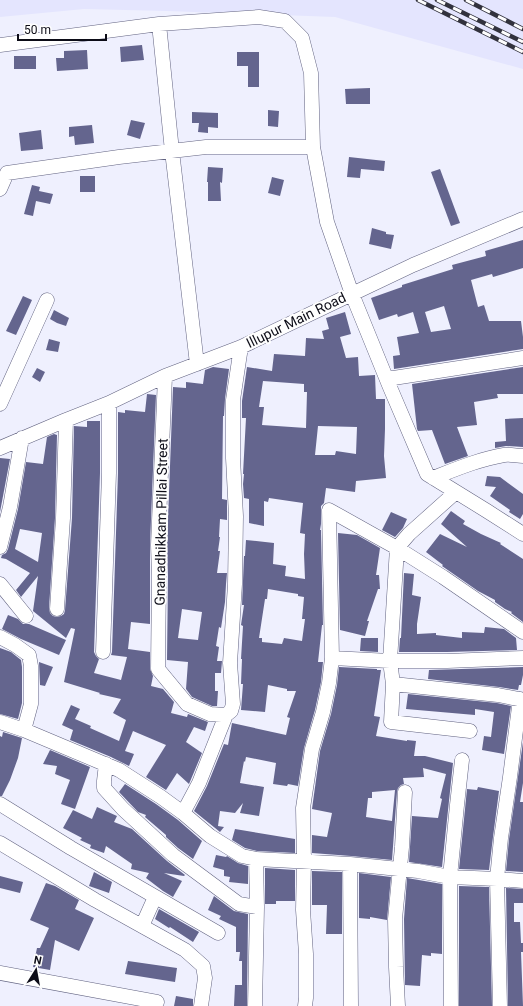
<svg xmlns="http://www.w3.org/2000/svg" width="523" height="1006" font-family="Roboto,sans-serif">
<rect width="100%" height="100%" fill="#eff0fe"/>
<path fill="#e4e5fe" d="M0 0H523V69L335 17 167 11 84 9 0 17Z"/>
<path fill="#64658e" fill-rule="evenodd" d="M142 45 144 60 121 62 120 47Z
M87 50 88 69 57 71 56 58H64V51Z
M237 52H259V87H248V66H237Z
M14 56H36V69H14Z
M370 88V104H346L345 89Z
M268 110 279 111 278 127 268 126Z
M192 112 218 113V128L208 127V133L198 132 199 123H192Z
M131 120 145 123 140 139 127 135Z
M92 125 94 143 75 145 74 136 69 137V127Z
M41 130 43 149 21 151 19 133Z
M349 157 385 161 384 171 361 169 360 178 347 177Z
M208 167 223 168 222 183 220 182 221 201H208V182H207Z
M440 169 460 223 451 226 431 172Z
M80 176H95V192H80Z
M272 177 284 180 280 196 268 193Z
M32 185 40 187 39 191 53 194 50 204 36 201 33 216 24 214Z
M372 228 386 232V234L394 235 391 249 369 244Z
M523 240V268L493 277 492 274 471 280 478 307 484 305 489 321H521L523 337V349L394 369 393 356 400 355 397 337 419 333 413 312 398 317 397 314 379 320 371 298 402 287V285L453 269 452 265 486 256 485 251ZM444 306 451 329 431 332 425 312Z
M23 296 32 300 16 335 6 331Z
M54 310 69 318 66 326 57 323 50 319Z
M345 312 351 334 340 337 346 358 358 357 359 376 375 375 376 399H385V429L384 456 386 478 356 481 355 492 326 488 324 503 321 506V524L320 530H321L323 625H322L318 662H323L321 682 315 710 304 748 298 786 288 784 287 786 273 784 276 763 246 757 245 762 244 761 240 783 264 787 259 816 240 813 243 803 235 813 220 811 218 826 224 827 220 832 194 811 207 786 224 744 228 745 232 723 286 735 290 718 287 717 296 691H287V689L268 685 265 712 241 710 243 684H241L242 659H241L243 626 241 625 244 605H242L244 556H245L246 540 274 543 273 564 286 566 285 576 305 579 304 554 305 534 300 533 303 503 269 498 268 502 264 501V526L249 523V499L244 498 243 484 244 474H243L246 418H242V401L247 367 272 371 274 354 305 356 306 338 324 339 322 331 329 329 326 318ZM263 381 304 384V392H307L306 428 262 425 264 407H259ZM318 426 357 427 356 454 336 451 335 455H315ZM268 589 298 594V596L304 597 302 619H305L302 641 284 638 282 644 262 642V638H259L265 599H267Z
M49 339 60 342 58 352 46 350Z
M213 367 229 369 225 399 224 416H223L222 499 227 500V520L220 519 219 537H220L218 551H220L217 573H227L226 584 225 602 221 628 219 627 216 646 219 647 217 661H222L221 673H215V691H218L217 706H212L192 697 186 689 188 662 167 660 168 576 167 545 173 387 186 388V382L203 384 205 370ZM182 609 202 612 198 640 178 638Z
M523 367V394H497L498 398 474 402 477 425 457 427 468 456 445 464 432 430 418 431 417 429 412 384Z
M37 368 45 372 40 382 32 377Z
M147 394 156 395 150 545V624L131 622 128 649 150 652V669L153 676 151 686 163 689 174 702 171 713 187 717 188 714 208 722 205 731 194 727 186 742 202 753 189 784 177 773 166 790 146 777 166 745 133 731 125 751 134 754 129 766 111 757 70 740 73 730 62 725 71 705 80 709 75 719 91 726 90 728 119 741 126 720 113 713 121 699 99 694 100 693 64 682 75 629 71 628 66 638 33 611 38 576 21 597 16 590 30 573 6 559 1 558 2 555 6 553 8 549 18 509 26 462 43 464 47 437 54 434 57 435 55 518 49 608 50 613 53 616 57 617 61 616 64 614 65 610 72 518 74 426 87 427V421H100V473L94 652 96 656 99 659 94 673 121 680 127 657 111 655 112 652 118 473V412L125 413V410L145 412ZM20 529 42 533 38 562 15 549Z
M523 418V447L506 446 495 448V442L506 441 505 419Z
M0 458 10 459 0 512Z
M487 476 500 477 523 494V514L520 519 509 512 510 510 490 496 496 487 485 486Z
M451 511 465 521 463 524 481 534 501 543 500 544 523 559V622L511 613 512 612 505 609 495 602V600L478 591 442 566 443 565 426 552 440 534 467 547 441 524Z
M391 512 407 519 403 528 395 537 382 530Z
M338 533 357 535 380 548 376 575H379L380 589H378L367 621H369L365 636 340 630Z
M404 573 414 574 412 595 421 597 417 624V634L436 633V635L462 638V632L484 633 485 627 504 629 516 638 517 650 447 652H399L400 638H401Z
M8 615 18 619 23 624H29L66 640 59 655 21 639 2 629Z
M361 638H378V652L360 651Z
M0 648 11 652 21 660 22 667V703L18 719 0 714Z
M39 662 53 667 45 686 40 685Z
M339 667 377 669V670H381L374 716 380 717 376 736 407 741V740L416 741 414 756H425L453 763 442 867 409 862 412 816 438 818 442 799 440 798 446 774 423 768 424 777 403 778 404 784 401 785 398 788 397 792 392 860 351 856 312 853V835L327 837 332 813 312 809 320 751 331 714 337 685ZM395 790 392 821 366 817 368 798H372V792Z
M523 667V675L521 685H519L518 690 499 687 428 679 429 670Z
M408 694 497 703 511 706 504 754 482 750 484 736 491 737 494 712 475 709V715L406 709Z
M3 732 22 738 18 758 10 780 2 796H0V736L2 737Z
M523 742V783L520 802H523V872L506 871 509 839Z
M50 750 90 767 75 809 61 804 70 780 55 774 57 766 43 764Z
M125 784 156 804 178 820 202 841 193 859 178 848 166 837V835L145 817 146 815 138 812 119 792Z
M478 787 499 791 493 837 489 870 459 869 467 789 477 790Z
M97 807 117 816 114 822 132 829 167 861 185 875 184 876 164 873 182 881 173 897 163 891 146 878 149 873 131 869 132 864 106 846 104 853 90 848 91 845 80 840 82 838 63 828 73 810 92 819Z
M235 829 295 839V853L257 851 245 848 232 840Z
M216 855 226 857 227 856 238 863 248 866V884L229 882 230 877 224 876V870L213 867Z
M265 868 295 870V901H276V904H265Z
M312 871 342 872V934H326L327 905H312Z
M94 872 112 882 109 893 89 886Z
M359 873 391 877 387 920 370 917V919L359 918Z
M0 876 23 882 20 893 0 888Z
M407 878 442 884V954L431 953V956L422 955 420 986 405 985 404 919Z
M46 883 55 886 79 900 75 909 94 918 79 951 55 940 50 970 33 967 37 948H40L49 928 30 920Z
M459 886 489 887 492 1006H459Z
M506 888 523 889V903H514V922H520L521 943H523V952H521L523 1006H508Z
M214 896 234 911 248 914 247 1006H234L235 985H242V961H239L240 952H236V927L219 919 221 916 208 910Z
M159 909 199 932 193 942 170 927 169 928 155 919Z
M128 961 177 968 175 982 125 974Z
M176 996 193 999V1006H174Z"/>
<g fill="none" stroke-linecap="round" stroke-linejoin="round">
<defs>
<path id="minor" d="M159 24 172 151 197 364
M0 45 159 24 259 17 285 21 302 38 311 73 313 147
M0 189 7 173 119 157 206 147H313L327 222 352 294 413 265 523 219
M165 376 158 545 159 576 158 669 187 704 210 714 226 715 231 711 233 704 230 663 235 584 236 516 233 458V400L241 347
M387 379 523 358
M0 404 47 300
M0 448 66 420 109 403 165 376 241 347 352 294 389 385 427 474 487 511 523 534
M433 478C456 469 480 459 504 455 510 454 517 456 523 456
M456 492 409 534 397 548 390 661H447L523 658
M0 547 10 507 22 438
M0 584 26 616
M57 609 63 518 66 420
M0 637 15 645 29 655 31 666V704L24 730
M103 652 109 473V403
M332 658 390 661 393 684 498 695 523 700
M393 684 391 722 470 731
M0 722 24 730 119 770 161 797 183 813 210 836 242 856 256 859 350 864 418 871 450 877 497 879 523 881
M106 764 104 781V788L123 809 173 855 239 904 257 907
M0 804 71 848 218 933
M183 813 199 783 226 715
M0 843 95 900 185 950 203 966 205 978 201 1006
M350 864 351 1006
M142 926 155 897
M0 973 157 1002
M255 1006 257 907 256 859
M305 1006 306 998V954L303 910 304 861 303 808 312 749 323 712 329 683 332 658 329 510 397 548 443 577 523 632
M398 1006 396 967 395 919 402 847 405 792
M451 1006 450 877 457 805 462 760
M500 1006 497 879 501 838 510 777 520 699"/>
</defs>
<use href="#minor" stroke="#626381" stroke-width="15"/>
<use href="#minor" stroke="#fff" stroke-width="14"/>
<defs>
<path id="rail" d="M418 0 523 52
M437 0 523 42
M466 0 523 29"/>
</defs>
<use href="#rail" stroke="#32323d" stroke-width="4.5"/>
<use href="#rail" stroke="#fefefe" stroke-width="3" stroke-dasharray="9" stroke-linecap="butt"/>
</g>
<g text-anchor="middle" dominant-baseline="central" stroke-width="4" stroke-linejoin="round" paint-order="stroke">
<g font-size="14" fill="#0c0c17" stroke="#fefefe">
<text transform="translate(296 320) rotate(-26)">Illupur Main Road</text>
<text transform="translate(161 522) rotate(-89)">Gnanadhikkam Pillai Street</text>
</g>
</g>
<g transform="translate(36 970) rotate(11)" stroke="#fefefe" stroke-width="3" paint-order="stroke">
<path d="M0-3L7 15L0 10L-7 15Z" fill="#0c0c17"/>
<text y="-6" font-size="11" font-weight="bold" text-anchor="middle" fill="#0c0c17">N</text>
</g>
<path d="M18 34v6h88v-6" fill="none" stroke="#0c0c17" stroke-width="2"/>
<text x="24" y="34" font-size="12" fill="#0c0c17" stroke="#fefefe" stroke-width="3" paint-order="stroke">50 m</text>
</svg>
